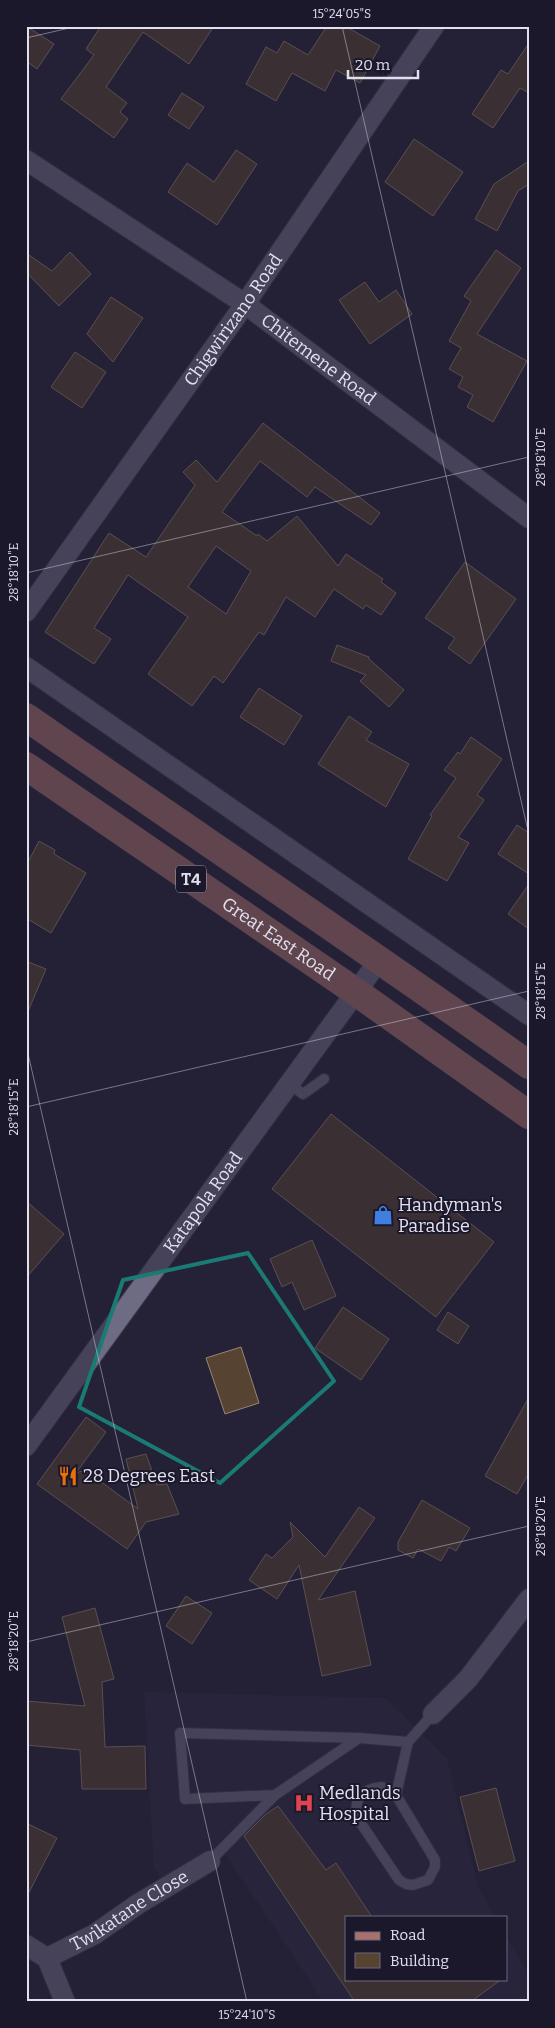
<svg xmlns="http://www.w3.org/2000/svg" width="555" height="2028" font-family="Bitter,serif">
<rect width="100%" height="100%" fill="#252136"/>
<path fill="#2c2843" d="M144 1692 385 1698 447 1759 478 1887 495 1917H346V1979H506V1936L529 1975V1997L521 2002H324L221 1848 162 1880 156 1870 154 1869Z"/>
<path fill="#564331" stroke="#9a8571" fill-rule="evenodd" d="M26 26 54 44 37 69 26 61Z
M101 26H214L189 64 143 32 106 87 127 103 120 112 128 119 114 138 61 99 94 55 86 49Z
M327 26H345L380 46 360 83 336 70 325 91 292 73 276 101 246 84 266 47 277 53 284 41 308 55Z
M529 43V93L520 88 493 128 472 114 501 70 508 74Z
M182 93 204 107 189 129 168 115Z
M414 139 463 172 433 216 385 182Z
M236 150 257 164 217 225 168 192 187 163 214 182Z
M529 161V184L518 191 497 231 475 219 494 184Z
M496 250 521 268 477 334 527 361 493 422 467 407 473 395 458 387 463 377 449 369 461 348 449 341 471 301 464 296Z
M70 252 91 274 59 306 26 272V253L52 271Z
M365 282 379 302 396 290 412 314 370 344 339 300Z
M111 297 143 318 113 362 87 334Z
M75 352 106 372 82 408 51 387Z
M263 423 380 513 371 525 315 487 307 497 260 461 222 512 257 536 258 534 267 541 297 516 338 566 346 554 383 579 381 582 396 593 381 615 366 605 363 609 334 589 315 617 286 597 264 635 259 632 223 683 214 676 192 706 148 674 188 617 128 575 94 628 111 639 94 664 45 632 109 533 146 557 195 485 183 472 196 460 217 482ZM216 546 251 571 226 614 188 587Z
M465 562 516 599 470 664 448 648 455 638 425 618Z
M337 645 369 657V659L404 690 389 707 360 681 366 675 331 661Z
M259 688 302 716 284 745 240 717Z
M349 716 372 732 366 740 409 764 386 807 318 764Z
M471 737 502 759 477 795 484 800 458 837 469 843 447 881 408 859 432 816 430 815 456 778 444 770 458 752 460 754Z
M517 825 529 833V874L498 854Z
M39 841 55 850 54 854 86 873 51 933 26 918V866Z
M529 884V929L508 914Z
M26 961 46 969 26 1016Z
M331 1114 494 1242 436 1317 272 1189Z
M26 1201 64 1234 26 1278Z
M312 1240 336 1296 304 1310 292 1282 282 1287 270 1259Z
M343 1307 389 1339 361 1380 315 1348Z
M448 1312 469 1326 458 1344 437 1330Z
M241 1347 259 1403 225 1414 206 1358Z
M529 1397V1473L517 1494 485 1476Z
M86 1417 106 1432 76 1473 85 1470 138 1509 126 1459 146 1454 157 1485 167 1484 179 1514 146 1522 127 1549 37 1484Z
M422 1500 470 1528 456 1551 449 1547 441 1561 418 1549 413 1558 398 1550V1542Z
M359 1507 375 1518 318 1600 355 1591 371 1665 322 1676 299 1565 277 1599 249 1580 266 1554 272 1558 293 1537 290 1522 325 1557Z
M186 1596 212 1613 192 1644 166 1626Z
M95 1608 114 1679 102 1682 105 1747 145 1746 146 1789H82L80 1750 26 1745V1701L85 1706 62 1617Z
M496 1788 515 1861 479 1871 460 1797Z
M278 1806 326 1870 336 1863 372 1917H346V1979H502L470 2002H355L244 1836 266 1814Z
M26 1823 57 1838 26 1898Z"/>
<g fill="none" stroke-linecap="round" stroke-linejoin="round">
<defs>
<path id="service" d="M290 1084 303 1094 324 1079
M275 1795 185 1799 180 1733 359 1738
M396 1795 382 1787C363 1788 352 1800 358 1819L399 1880 406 1884 413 1885 428 1880 435 1867V1860L396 1795 408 1742 433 1714
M210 1861 275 1795 359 1738 408 1742"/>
<g id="minor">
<path id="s1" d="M26 160 245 304 529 518"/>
<path id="s2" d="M26 612 245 304 434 26"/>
<path d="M26 667 529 1015"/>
<path id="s3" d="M26 1446 380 959"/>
<path d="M433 1714 468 1679 529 1599"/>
<path d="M26 1945 47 1958 65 2002"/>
<path id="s4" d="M47 1958 95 1934 138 1904 210 1861"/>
</g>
<g id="primary">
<path d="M26 717C193 833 363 947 529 1065"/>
<path id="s5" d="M26 766 356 992 529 1115"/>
</g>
</defs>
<use href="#service" stroke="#413d4f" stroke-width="12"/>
<use href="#minor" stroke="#413d4f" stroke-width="22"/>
<use href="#primary" stroke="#413d4f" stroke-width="29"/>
<use href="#service" stroke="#6e6b84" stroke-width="10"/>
<use href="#minor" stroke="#6e6b84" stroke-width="20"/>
<use href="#primary" stroke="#a9706c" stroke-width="28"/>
</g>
<path d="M0 0H555V2028H0ZM248 1253 334 1381 220 1483 79 1407 123 1280Z" fill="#252136" fill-opacity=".55" fill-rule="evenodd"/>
<path fill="none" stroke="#1a7b74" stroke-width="4" stroke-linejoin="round" d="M248 1253 334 1381 220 1483 79 1407 123 1280Z"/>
<path fill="none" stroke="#e1e0ee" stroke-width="1" stroke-opacity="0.45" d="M342 26 529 835M26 38 78 26M26 573 529 457M26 1045 247 2002M26 1107 529 991M26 1642 529 1526"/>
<defs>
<symbol id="shop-bare" viewBox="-9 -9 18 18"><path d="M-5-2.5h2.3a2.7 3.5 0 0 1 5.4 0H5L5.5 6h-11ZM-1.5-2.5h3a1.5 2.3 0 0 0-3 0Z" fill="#3f7fe0" stroke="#1b182c" stroke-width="2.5" paint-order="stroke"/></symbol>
<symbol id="restaurant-bare" viewBox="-9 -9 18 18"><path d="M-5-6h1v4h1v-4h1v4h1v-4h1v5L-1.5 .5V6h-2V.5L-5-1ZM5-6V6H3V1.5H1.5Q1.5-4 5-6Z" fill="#e8710a" stroke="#1b182c" stroke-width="2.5" paint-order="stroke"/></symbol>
<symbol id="hospital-bare" viewBox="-9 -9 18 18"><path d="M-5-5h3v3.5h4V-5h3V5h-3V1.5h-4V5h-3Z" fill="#e0444e" stroke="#1b182c" stroke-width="2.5" paint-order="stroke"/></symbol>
</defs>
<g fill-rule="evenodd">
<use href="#shop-bare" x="369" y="1201" width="28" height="28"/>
<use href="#restaurant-bare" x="54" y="1462" width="28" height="28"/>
<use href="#hospital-bare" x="290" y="1789" width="28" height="28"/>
</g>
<g text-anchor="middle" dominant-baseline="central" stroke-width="4" stroke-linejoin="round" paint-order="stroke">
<rect fill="#1b182c" stroke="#a6a4b4" stroke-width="1" x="176" y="865.5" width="30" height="27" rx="4"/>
<g font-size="16" font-weight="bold" fill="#e1e0ee">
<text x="191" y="879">T4</text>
</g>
<g font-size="18" fill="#e1e0ee" stroke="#1b182c">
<text stroke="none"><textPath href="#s2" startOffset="358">Chigwirizano Road</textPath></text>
<text stroke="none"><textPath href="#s1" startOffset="354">Chitemene Road</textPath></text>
<text stroke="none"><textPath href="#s5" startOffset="306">Great East Road</textPath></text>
<text stroke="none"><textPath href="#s3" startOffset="301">Katapola Road</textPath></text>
<text stroke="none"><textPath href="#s4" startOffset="95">Twikatane Close</textPath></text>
</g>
<g font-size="18" fill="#e1e0ee" stroke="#1b182c" text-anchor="start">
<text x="398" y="1205">Handyman's<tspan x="398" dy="21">Paradise</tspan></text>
<text x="83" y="1476">28 Degrees East</text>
<text x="319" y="1793">Medlands<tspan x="319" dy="21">Hospital</tspan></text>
</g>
</g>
<rect width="555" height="2028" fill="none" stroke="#1b182c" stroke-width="55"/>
<rect x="345" y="1916" width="162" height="65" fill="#1b182c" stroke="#6a687a"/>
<rect x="355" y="1932" width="25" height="8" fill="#a9706c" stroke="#6a687a"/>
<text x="390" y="1940" font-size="15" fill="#e1e0ee">Road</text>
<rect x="355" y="1953" width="25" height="15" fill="#564331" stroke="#6a687a"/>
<text x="390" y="1966" font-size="15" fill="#e1e0ee">Building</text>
<path d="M348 70v8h70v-8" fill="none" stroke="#e1e0ee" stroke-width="2.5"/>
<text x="355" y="70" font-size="15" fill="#e1e0ee" stroke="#1b182c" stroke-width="4" paint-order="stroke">20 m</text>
<rect x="28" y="28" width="500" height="1972" fill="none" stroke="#e1e0ee" stroke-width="2"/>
<g font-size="12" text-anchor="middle" fill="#e1e0ee">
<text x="342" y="18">15°24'05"S</text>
<text transform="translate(541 457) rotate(-90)" y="4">28°18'10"E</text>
<text transform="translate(14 572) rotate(-90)" y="4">28°18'10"E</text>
<text transform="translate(541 991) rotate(-90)" y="4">28°18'15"E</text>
<text transform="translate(14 1107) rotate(-90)" y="4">28°18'15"E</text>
<text transform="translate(541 1526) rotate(-90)" y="4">28°18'20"E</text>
<text transform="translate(14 1641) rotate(-90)" y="4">28°18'20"E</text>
<text x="247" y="2019">15°24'10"S</text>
</g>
</svg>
